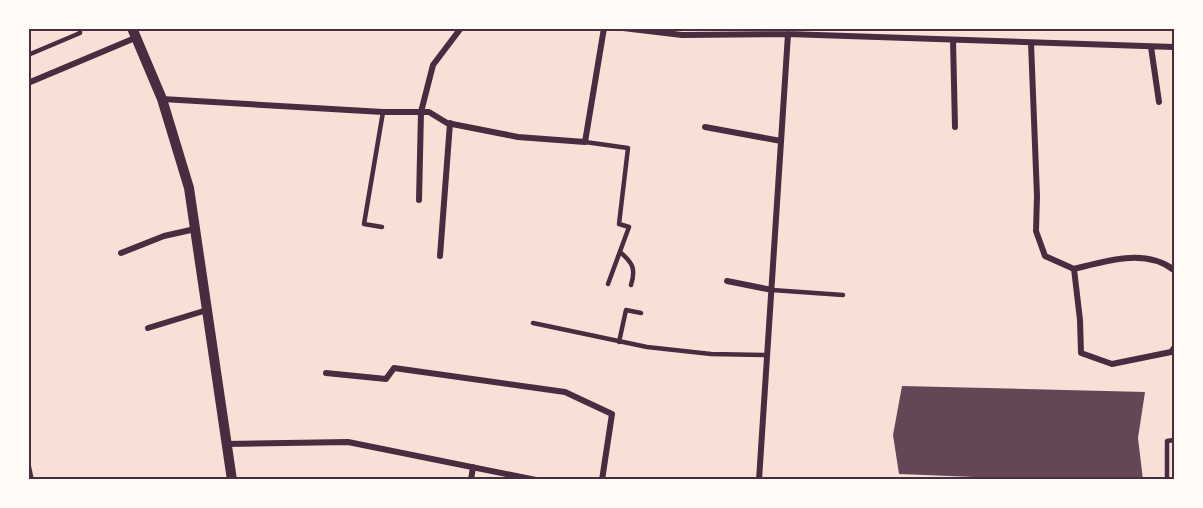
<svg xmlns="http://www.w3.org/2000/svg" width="1203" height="508" font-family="'Fira Sans',sans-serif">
<rect width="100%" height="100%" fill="#f7e1d7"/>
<path fill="#644757" d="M902 386 1145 392 1138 438 1143 480H1047L899 474 893 435Z"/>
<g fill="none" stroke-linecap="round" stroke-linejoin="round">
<path stroke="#4a2c40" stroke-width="4.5" d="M28 55 80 33V28
M585 142 628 148 619 224 629 227 608 284
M382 227 364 224 383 112
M620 252C633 263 636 269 631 285
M772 290 843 295
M533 323 647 347 711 354 767 355
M619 342 626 310 641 313
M1167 480V441L1174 440"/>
<path stroke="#4a2c40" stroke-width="6" d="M623 28 682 35 788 34 1174 47
M953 40 955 127
M1031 43 1037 196 1036 231 1045 256 1074 269 1080 320 1081 353 1112 364 1171 352 1174 348
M1151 47 1159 102
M28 83 135 38
M162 99 383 112H429L447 123 518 137 585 142 604 28
M705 127 781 141
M419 200 421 112 433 65 461 28
M121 253 164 236 195 229
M440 256 450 123
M1074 269C1106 261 1145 248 1174 270
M727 281 772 290
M148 328 207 310
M326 373 386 379 394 368 565 392 612 414 602 480
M226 444 348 442 536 480
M28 466 31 480
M471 480 473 467
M759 480 788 34"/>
<path stroke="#4a2c40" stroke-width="10" d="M132 28 162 99 189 188 232 480"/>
</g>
<rect width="1203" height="508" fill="none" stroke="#fffaf5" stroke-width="60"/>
<rect x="30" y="30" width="1143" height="448" fill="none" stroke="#4a2c40" stroke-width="2"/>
</svg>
